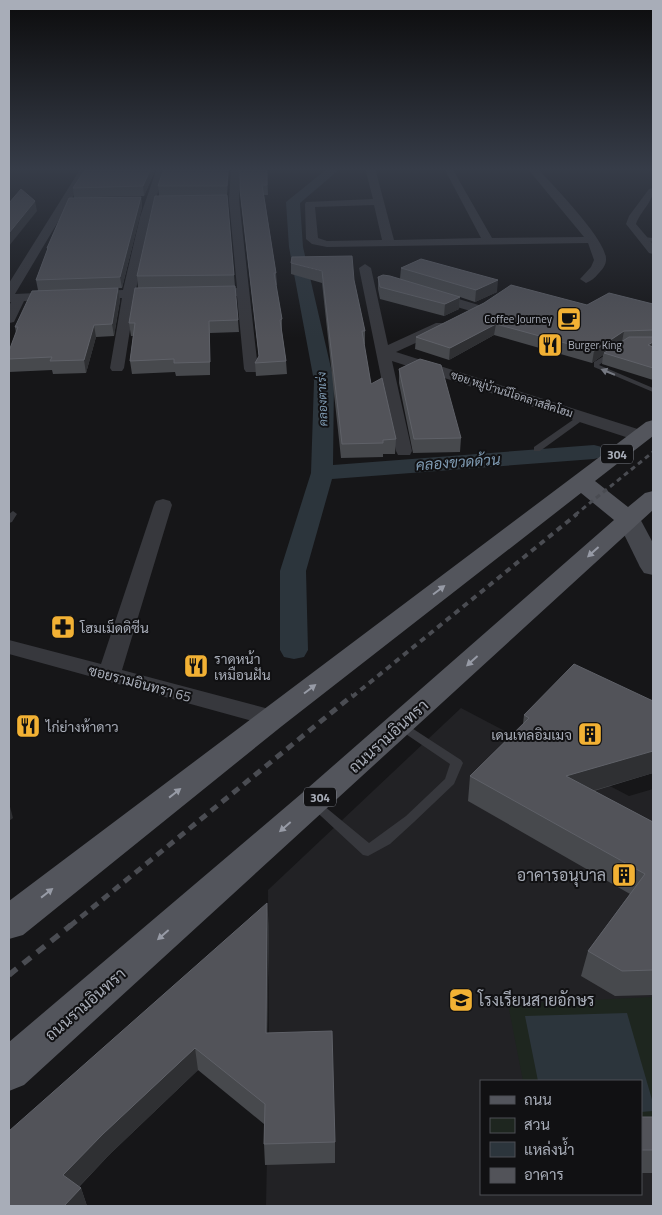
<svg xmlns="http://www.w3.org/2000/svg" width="662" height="1215" font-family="'Titillium Web',Sarabun,sans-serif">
<rect width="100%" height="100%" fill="#161618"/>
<path fill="#222225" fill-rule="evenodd" d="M461 708 629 796 653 789V1206H266L269 1055 268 890ZM481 1081H641V1194H481Z"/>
<path fill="#1e261f" d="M653 997V1126L641 1127V1081H523L508 1004Z"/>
<path fill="#2c353c" d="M627 1013 653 1103V1111L641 1112V1081H538L525 1016Z"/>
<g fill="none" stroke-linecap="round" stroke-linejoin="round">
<path fill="#2c353c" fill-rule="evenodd" d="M328 168H341L300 203 303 247 334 381 333 465 594 445 602 447 605 452 602 457 594 459 332 479 306 571 308 650 304 657 294 659 284 657 280 650V571L311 473 314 381 289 247 286 202Z"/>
<path fill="#37383d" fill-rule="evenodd" d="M643 237 653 238V242L641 240V238Z
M612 351 617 352 599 365 653 388V392L594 367V362Z
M580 415H586L587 417 540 451H534V447Z
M13 511 17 514 12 522 9 523V514Z
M401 721 461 760 463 763 454 784 414 822 390 844 368 856 363 855 308 804 310 801 314 799 318 801 369 843 406 816 445 779 450 764 397 728 395 725 397 722Z"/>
<path fill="#37383d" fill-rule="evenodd" d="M81 168H90L15 294 58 292 64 296 58 300 24 301 14 322 9 323V306L11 302H9V283Z
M157 168H166L150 217 136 290 163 289 169 293 163 297 135 298 124 368 122 371H112L110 368 122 298 91 299 85 295 91 291 123 290 140 217Z
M231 168 240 169 239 200 258 369 256 372H246L244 369 237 296 206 297 200 293 206 289 237 288 229 200Z
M365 168H375L394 240 481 238 444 168H452L492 238 584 237 527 168H537C552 184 608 241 606 260 606 265 602 270 598 274 595 278 591 281 586 283L580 279 591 267 594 260 588 243 327 247 312 244 306 239 305 204 306 202 373 199ZM374 205 382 240 327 241 318 238 315 207Z
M653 188C654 202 641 210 636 224L653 244V254L649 253 626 224 629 216 649 189Z
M365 264 371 268 388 345 436 323H446L448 326 446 329 396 352 647 432 649 436 647 440H635L392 361 412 451 410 455H398L396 451 359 268Z
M432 291 482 306 484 309 477 313 427 298 426 295 427 292Z
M163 499 170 501 172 505 122 670 280 712 283 718 280 724 271 726 9 654V640L101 664 154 505 156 501Z"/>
<path fill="#45474d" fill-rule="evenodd" d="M629 513 638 515 653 543V575L644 573 640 567 617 520 620 515Z"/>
<path fill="#53555c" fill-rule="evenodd" d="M653 420V436L595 481 628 507 645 493 653 491V510L24 1085 9 1091V1042L301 794 614 520 581 493 282 726 23 935 9 939V901L646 422Z"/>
<path stroke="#4a4c52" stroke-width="3" stroke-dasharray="5 4" stroke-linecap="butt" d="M575 515 653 452"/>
<path stroke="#4a4c52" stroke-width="4" stroke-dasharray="6 5" stroke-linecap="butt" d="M352 697 577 514"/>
<path stroke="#4a4c52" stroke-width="5" stroke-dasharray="8 6" stroke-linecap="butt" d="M70 926 353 695"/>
<path stroke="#4a4c52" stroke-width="5.5" stroke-dasharray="10 8" stroke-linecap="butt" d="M9 975 71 925"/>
</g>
<path fill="#47494d" d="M156 168 144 196 97 197H141L142 207 122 288H118L120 300 114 336 96 337 86 373 53 374 52 370 9 372V359L16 333 15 327 38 290 36 280 47 251V248L74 198 73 188Z
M164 168H229L227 195 234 275 239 332 210 333V375L176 376 175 372 132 374 130 361 133 336H131L129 323 138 288 137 276 159 196 158 186Z
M240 168H267L268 195H264L276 273 277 285H276L282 319V332L286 361 287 374 256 376 255 363 259 357 241 200Z
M291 263 354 280 365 331V344H364L371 384 396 439 395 454H383V457L341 458 322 283 291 274Z
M401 268 497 292 475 302 460 297 459 309 444 316 380 299 378 289V277L400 279Z
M653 304V380L602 364 603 355 592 363 494 335 449 360 415 349 416 337 587 305Z
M399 369 461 438 460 452 413 453 399 383Z
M524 715 653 773 594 791 653 822V995L615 996 581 976 588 951 630 894 468 801 470 776 523 724Z
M269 925 267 1033 335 1142V1163L265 1165 264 1144V1124L198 1070 109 1155 79 1187 81 1188 87 1206H9Z
M641 1117H653V1173H641Z"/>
<path fill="#2f3033" d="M151 168H156L144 196 143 186Z
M228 168H229L227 195V186Z
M141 197 142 207 122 288 120 277Z
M35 201 37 211 9 246V233Z
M498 280 497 292 475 302 476 290Z
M118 288 120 300 114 336 112 324Z
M460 297 459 309 444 316 445 304Z
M496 324 494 335 449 360 450 348Z
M94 325 96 337 86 373 84 360Z
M624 331 622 342 604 353 603 355 592 363 594 351Z
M653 342V352L648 345Z
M653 751V773L561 800 566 776Z
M9 803 13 818 9 821Z
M267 903 269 925 267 1055 266 1033Z
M195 1048 198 1070 109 1155 70 1196 63 1175 103 1134Z
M81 1188 87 1206H64Z"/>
<path fill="#525359" stroke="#5f6168" d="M86 168H151L143 186 73 188Z
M164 168H228L227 186H158Z
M240 168H267V185H262L276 273H274L282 319 280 320 286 361 255 363 259 356 240 190Z
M21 189 35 201 9 233V203Z
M227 195 234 275 137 276 155 196Z
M141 197 120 277 36 280 48 248H47L69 198Z
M352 256 354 280 365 331H362L371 384 382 378 396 439 383 440V443L342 444 322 271 291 263 292 257Z
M421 259 498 280 476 290 401 268Z
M383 275 390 276 460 297 445 304 380 287 378 277Z
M511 285 587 305 609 293 653 304V330L624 331 594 351 496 324 450 348 416 337 484 303Z
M235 286 238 320 209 321 210 362 174 363V359L130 361 135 323H129L135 288Z
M118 288 112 324 94 325 84 360 50 361 52 357 9 359V351L18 327H15L32 291Z
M629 337H653V342L648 345 653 347V368L604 353Z
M420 359 441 365 461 438 414 439 399 369Z
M574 664 653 701V751L566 776 653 822V970L622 971 588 951 645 874 470 776 529 718 524 715Z
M267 903 266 1033 332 1031 335 1142 264 1144 265 1104 195 1048 103 1134 63 1175 81 1188 64 1206H9V1131Z
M641 1117H653V1150H641Z"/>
<defs><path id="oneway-solid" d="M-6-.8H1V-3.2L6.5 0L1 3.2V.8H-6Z" transform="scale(1.25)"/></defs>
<use fill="#757881" href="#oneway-solid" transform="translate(608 372) rotate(-158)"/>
<g fill="#979ba6">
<use href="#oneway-solid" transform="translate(593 552) rotate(138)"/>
<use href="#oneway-solid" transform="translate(439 590) rotate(-37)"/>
<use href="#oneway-solid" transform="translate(472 661) rotate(138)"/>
<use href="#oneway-solid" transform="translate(310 689) rotate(-37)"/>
<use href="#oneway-solid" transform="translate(175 793) rotate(-38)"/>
<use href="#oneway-solid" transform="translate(285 827) rotate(139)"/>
<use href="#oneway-solid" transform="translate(47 893) rotate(-38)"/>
<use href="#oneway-solid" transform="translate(163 935) rotate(139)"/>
</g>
<linearGradient id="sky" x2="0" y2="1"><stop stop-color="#0c0c0d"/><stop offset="0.5" stop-color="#363c48"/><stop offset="1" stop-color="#363c48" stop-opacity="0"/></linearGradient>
<rect width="662" height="338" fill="url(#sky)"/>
<defs>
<symbol id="cafe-square" viewBox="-11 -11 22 22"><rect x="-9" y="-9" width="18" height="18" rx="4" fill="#f2b134" stroke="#111113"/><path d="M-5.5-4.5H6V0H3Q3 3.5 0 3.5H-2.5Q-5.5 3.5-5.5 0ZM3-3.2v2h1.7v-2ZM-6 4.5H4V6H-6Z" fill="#111"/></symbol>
<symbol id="restaurant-square" viewBox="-11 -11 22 22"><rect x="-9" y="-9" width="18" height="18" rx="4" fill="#f2b134" stroke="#111113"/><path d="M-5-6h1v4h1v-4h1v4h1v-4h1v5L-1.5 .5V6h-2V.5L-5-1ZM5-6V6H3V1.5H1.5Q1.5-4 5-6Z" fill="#111"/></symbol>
<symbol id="pharmacy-square" viewBox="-11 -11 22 22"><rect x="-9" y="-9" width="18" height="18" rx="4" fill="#f2b134" stroke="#111113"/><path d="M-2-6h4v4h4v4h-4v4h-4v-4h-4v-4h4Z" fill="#111"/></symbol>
<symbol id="building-square" viewBox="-11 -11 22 22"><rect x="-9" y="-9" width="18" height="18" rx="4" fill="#f2b134" stroke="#111113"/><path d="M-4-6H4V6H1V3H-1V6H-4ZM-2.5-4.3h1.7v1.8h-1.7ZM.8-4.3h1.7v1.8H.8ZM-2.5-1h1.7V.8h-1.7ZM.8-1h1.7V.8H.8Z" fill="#111"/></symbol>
<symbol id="school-square" viewBox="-11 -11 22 22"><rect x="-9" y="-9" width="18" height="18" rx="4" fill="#f2b134" stroke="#111113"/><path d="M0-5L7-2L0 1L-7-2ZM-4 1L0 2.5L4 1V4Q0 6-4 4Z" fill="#111"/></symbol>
</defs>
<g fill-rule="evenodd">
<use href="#cafe-square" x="555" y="305" width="28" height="28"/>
<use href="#restaurant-square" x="536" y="331" width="28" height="28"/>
<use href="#pharmacy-square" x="49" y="613" width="28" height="28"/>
<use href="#restaurant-square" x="182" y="652" width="28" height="28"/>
<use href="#restaurant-square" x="14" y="712" width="28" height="28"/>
<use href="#building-square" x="576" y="720" width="28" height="28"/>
<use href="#building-square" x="610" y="861" width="28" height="28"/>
<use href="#school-square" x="447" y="986" width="28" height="28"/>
</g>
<g text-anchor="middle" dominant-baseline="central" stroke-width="4" stroke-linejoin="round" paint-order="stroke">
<g font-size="11" fill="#a8adb8" stroke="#111113" text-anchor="end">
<text x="552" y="319">Coffee Journey</text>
<text x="568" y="345" text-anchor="start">Burger King</text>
</g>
<g font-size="11" fill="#a8adb8" stroke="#111113">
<text transform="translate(512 394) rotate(18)">ซอย หมู่บ้านนีโอคลาสสิคโฮม</text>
</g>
<g font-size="12" font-style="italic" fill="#7f9bb3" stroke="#111113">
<text transform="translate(322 399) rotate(-92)">คลองตาเร่ง</text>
</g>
<g fill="#111113" stroke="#7b7e86" stroke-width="1">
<rect x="601" y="444.5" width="32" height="19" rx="4"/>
<rect x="304" y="787.5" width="32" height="19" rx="4"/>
</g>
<g font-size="12" font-weight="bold" fill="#a8adb8">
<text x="617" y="454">304</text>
<text x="320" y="797">304</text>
</g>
<g font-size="14" fill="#a8adb8" stroke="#111113" text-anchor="start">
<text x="80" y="627">โฮมเม็ดดิซีน</text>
<text x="214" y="658">ราดหน้า<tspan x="214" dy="16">เหมือนฝัน</tspan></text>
<text x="46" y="726">ไก่ย่างห้าดาว</text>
<text x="572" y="734" text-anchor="end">เดนเทลอิมเมจ</text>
</g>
<g font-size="14" fill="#a8adb8" stroke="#111113">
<text transform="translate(140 683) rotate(15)">ซอยรามอินทรา 65</text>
</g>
<g font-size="15" font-style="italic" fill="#7f9bb3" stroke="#111113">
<text transform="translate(458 462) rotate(-4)">คลองขวดด้วน</text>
</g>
<g font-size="16" fill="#a8adb8" stroke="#111113">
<text transform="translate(388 736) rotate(-42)">ถนนรามอินทรา</text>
<text transform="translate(85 1004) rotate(-41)">ถนนรามอินทรา</text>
</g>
<g font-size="16" fill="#a8adb8" stroke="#111113" text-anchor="end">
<text x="606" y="875">อาคารอนุบาล</text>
<text x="478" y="1000" text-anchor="start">โรงเรียนสายอักษร</text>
</g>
</g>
<rect width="662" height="1215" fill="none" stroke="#a8adb8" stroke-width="20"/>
<rect x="480" y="1080" width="162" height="115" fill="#111113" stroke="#4d4f55"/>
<rect x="490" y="1096" width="25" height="8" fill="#53555c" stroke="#4d4f55"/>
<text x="524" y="1105" font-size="15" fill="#a8adb8">ถนน</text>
<rect x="490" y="1118" width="25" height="15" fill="#1e261f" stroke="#4d4f55"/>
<text x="524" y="1130" font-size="15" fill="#a8adb8">สวน</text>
<rect x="490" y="1142" width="25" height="15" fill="#2c353c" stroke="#4d4f55"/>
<text x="524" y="1155" font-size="15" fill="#a8adb8">แหล่งน้ำ</text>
<rect x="490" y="1168" width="25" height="15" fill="#525359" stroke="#4d4f55"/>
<text x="524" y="1180" font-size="15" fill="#a8adb8">อาคาร</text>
</svg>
